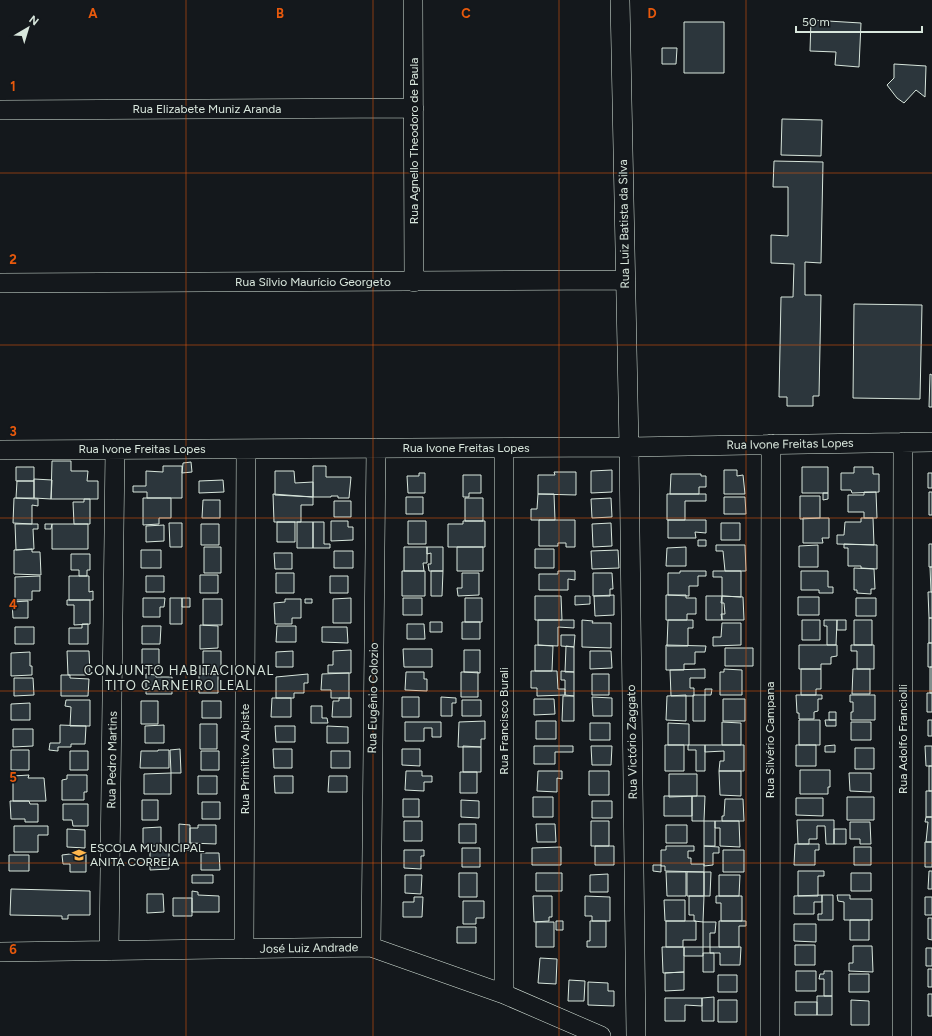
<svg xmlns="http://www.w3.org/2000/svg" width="932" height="1036" font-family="Figtree,sans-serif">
<rect width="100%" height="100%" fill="#14181c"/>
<path fill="#2c363c" stroke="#d8e6dc" d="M811 20 861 23 859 67 835 65 836 52 810 51Z
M684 22H724V73H684Z
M662 48H677L676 64H662Z
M894 64 926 66 925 97 916 90 904 103 897 98 887 85 894 78Z
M782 119 822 120 821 156 781 155Z
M774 161 823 162 821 263 805 262V295H821L819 396H813V406H787V397H779L781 297H793L794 264 771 263V235L788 236V187H773Z
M854 304 922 305 920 399 853 398Z
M930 374 932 375V407H929Z
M52 461H71V471H88L87 481H98V499H51Z
M191 462 192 472 182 473 183 463Z
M163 466H182V498H147V492H133V486H146V471L163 472Z
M313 466H326V477H351L349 498H338V496H331V497H313Z
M16 467H34V481H16Z
M802 467H828V493H802Z
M854 467H873V474H879V492L852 493 851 490H841V473H854Z
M612 470V492L591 493V471Z
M724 470H737V476L743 475 745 494H724Z
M275 471H294L295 483 313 482V497L275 495Z
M554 472H576V495L538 494V475H555Z
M419 473H425V493H408L407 476H419Z
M928 473H932V488H928Z
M671 474H701V476H706V487H699V494H670Z
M463 475H481V493H469V497H463Z
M34 479 52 480 51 499 34 498Z
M223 480 224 492 199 493V481Z
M17 481H34V498H16Z
M864 492H876L877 518H864V512H848V495H864Z
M929 492H932V515H929Z
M823 493H828V499L823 500Z
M273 494 313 497V505H301V522H274Z
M538 494H554L555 520H531V509H537Z
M667 494H706V501H685V520H667Z
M800 496H820V518L800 519Z
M406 497H423V514H406Z
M724 497H745L746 514H724Z
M14 498 38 499V506L32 505V524L13 523Z
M143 498H171V518H159V524L143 525Z
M465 498H483V521H465Z
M611 498 612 517 592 518 591 499Z
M84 499H90V524H74L73 502H84Z
M203 500H220V518H202Z
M334 501H351V517H334Z
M803 518H829V538H822L823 543H803Z
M861 518H873L874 545 837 544V535H844L845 522H861Z
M539 520H575V547H566V543H558V546H539Z
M668 520H706V533L695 532 696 538H668Z
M331 521H348V527H353V540L331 541Z
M408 521H426V544H408Z
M463 521H485V547H448V524H463Z
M277 522H295V542H277Z
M297 522H313V548H297Z
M313 522H324V544H330V548H313Z
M169 523H182V547H170Z
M611 523 612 546 593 547 592 524Z
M721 523H740V540H721Z
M15 524H38V529H33L34 549 16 550Z
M45 524H52L51 529H45Z
M52 524H88V549H52Z
M201 524H219V545H201Z
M164 525V541L146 542V526Z
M698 540H706V546H698Z
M844 544 877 545V569L861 568V566H848V548H844Z
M929 544H932V567H929Z
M716 545H745L746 571H725L723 551H716Z
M818 545V567H799V546Z
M204 547H221V573H204Z
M404 547H427V563H423L424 571H404Z
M427 547H443V571H429L428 564H431V553L427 554Z
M457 547H483V571H457Z
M686 547V566H666L667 548Z
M32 549V552H40L41 575 14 574V550Z
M535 549H554V568H535Z
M141 550H161V568H141Z
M618 550 619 568 592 569 591 551Z
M334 551H353V568H334Z
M274 553H292V569H275Z
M71 554H90V570H87V576H79V570H71Z
M930 567H932V592H931Z
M854 568 874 569 875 589H871V594L857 593V590H854Z
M402 571H425V596H402Z
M431 571H443L442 596H431Z
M558 571H575V580L568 579V590H539V574H558Z
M680 571H706V576H698V586H689V596L668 595V573H680Z
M713 571H741V597L722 596V577H713Z
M801 571H828V587H833V593H819V590H801Z
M276 573H294V593H276Z
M462 573H479V595L458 596 457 588H462Z
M593 573H612L613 589H610V596H593Z
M200 575H218V593H200Z
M40 576V591H32V600H15V577Z
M69 576H89V592L93 591V600H69Z
M146 576H164V592H146Z
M330 576H348V593H330Z
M928 592H932V618H929Z
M614 595V615L595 616 594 596Z
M666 595H686V598H696V614H687V620H666Z
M535 596H561L562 620H535Z
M575 596H590V604L575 605Z
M706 596H722V620H706Z
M722 596 743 597 744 620H722L721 614H725L724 603H721Z
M798 597H819V615H798Z
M143 598H165L164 607H160V617H143Z
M170 598H182V624H170Z
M182 598H190V607H182Z
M351 598V623H333V599Z
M403 598H422V615H403Z
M465 598H482V622H465Z
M856 598H876V616H856Z
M203 599H222V625H203Z
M285 599H301V618H292V624H275L274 603 285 602Z
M305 599H312V603H305Z
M67 600H90V624L74 625V605H67Z
M28 601V618H13L12 602Z
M929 618H932V643H929Z
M538 620H574V628L558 627V646L538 645Z
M582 620 593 621 592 623H611V648L582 647Z
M668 620H693V628H688V646H667Z
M802 620H820V640H802Z
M824 620H837L836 645H827V626H824Z
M837 620H846V630H837Z
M854 620H872V645H854Z
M430 622H442V632H430Z
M462 622H480V639H462Z
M722 623H741V645L713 646V637H721Z
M82 624H88V644H69V628H82Z
M407 624H424L425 639H407Z
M200 625 218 626V648L200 649Z
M142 626H161L160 644H142Z
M277 626H296V642H276Z
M15 627H34V644H15Z
M322 627H347L348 643 322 642Z
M561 635H575L574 647 561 646Z
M928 643H932V667H928Z
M535 645 553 646 552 671H535Z
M666 645 706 646 705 652H695V664H684V670H666Z
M799 645H837V656L831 657V664H821V669H799Z
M851 645H874V669H857V651H851Z
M566 646 574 647V672H565Z
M725 648H753V666H725Z
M142 649H159V668H142Z
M403 649H432V667H404Z
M351 650V673H328V665H333V651Z
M464 650H480V673L464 672Z
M67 651H89L90 675H68Z
M203 651H221V674H203Z
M293 651V667H276V652Z
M590 651H611L612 668 590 669Z
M30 652V666H32V675L11 676V653Z
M930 667H932V693H930Z
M705 669V678H690V688H694V696H671L670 670Z
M724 669 742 670V695H720V672H724Z
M801 669H821V689H816V695H801Z
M853 669H870V694H852Z
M531 671H557L558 689H565V695L537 696V688H531Z
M561 671 574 672V696L565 695V680H561Z
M406 672H424V679H427V691L405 690Z
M461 672H478V697H461Z
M349 673V698H331V690H321L322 674Z
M146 674 156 675V677H172V694H146Z
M199 674H218V693H199Z
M308 674V683H304V693H294V698H276V677Z
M592 674H609V695H592Z
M61 675H70V678L89 679 88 696H61Z
M14 678H33L34 695 14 696Z
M705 689H712L711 695H705Z
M927 693H932V712H927Z
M686 695V721L666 720 667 696Z
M693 695H705V721H693Z
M796 695H822V699H818V711L814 712V719H799V713H797Z
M850 695H875V720H851V712H853V702H850Z
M563 696H574V721H562Z
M402 697H419V717H402Z
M441 697 456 698V703H452V716H441Z
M592 697 612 698V716H593Z
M272 698H291V717H271Z
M339 698H351V717H332L333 701H339Z
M534 699H554L555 714 534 715Z
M723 699H745V721H723Z
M66 700H90V726H70L71 707 65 706Z
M462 700H481V716H462Z
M141 701H158V724H141Z
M202 701H221V718H202Z
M30 703V720H11V704Z
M311 706H322V718H327L328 723H311Z
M829 712H836V720H829Z
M799 720H820V745H799Z
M825 720H836V726H826Z
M928 720H932V736H928Z
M485 721V739H481V747H458L459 722Z
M536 721H556V739H536Z
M405 722H441V737H432V728H424V741H405Z
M722 722 741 723V745H722Z
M851 722H871V740H851Z
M590 723H610V740H590Z
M668 723 689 724V745H668Z
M200 724H217V749H200Z
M60 725 86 726 85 744H71V747H58V751L49 750 50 743H60Z
M164 725V743H145V726Z
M275 726H295V742H276Z
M327 726 348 727V743H327Z
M13 729H33V746L13 747Z
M665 745H684V771H665Z
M688 745H705V771H696V750H688Z
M705 745H744V771H719L720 761H724V751L705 752Z
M796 745H816V766H796Z
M835 745V752H825V746Z
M463 746 481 747V772H463Z
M534 746H573V752H555V764H534Z
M591 746H612L611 765H592Z
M925 746H932V766H926Z
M855 748H874V769H855Z
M180 749 181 773H171L170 750Z
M273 749H292V768H274Z
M402 749H420V766L402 765Z
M11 750H29V770H11Z
M158 750H169V768H140L141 751H158Z
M70 751H88V770H70Z
M201 751H219V770H201Z
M331 751H350V768H331Z
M929 766H932V791H929Z
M800 770H830V787H828V794H800Z
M406 771H422V776H432V782H424V791L405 790Z
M538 771H562V779L557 778V792L537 791Z
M589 771H609V795H589Z
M719 771H741V796L720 795Z
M460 772H477V793H460Z
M171 773V794H144V774Z
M849 773H871V792L850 791Z
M669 774H697V796L669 797Z
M29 775 28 778H44L46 801H13V776Z
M67 775H87V792H84V800H62V780L67 779Z
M198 776H217V794H198Z
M274 776H293V793H275Z
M329 776H347V792H328Z
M926 791H932V817H926Z
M664 796H692V816H664Z
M692 796H705L704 821H692Z
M533 797H553V817H533Z
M847 797H874V820H847Z
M796 798H823V816L796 815Z
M403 799H419V817H403Z
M725 799H743L744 821H722V816H724Z
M142 800H158V820H142Z
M461 800 479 801V818L461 817Z
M10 801H29L30 804H38V822H25V819H11Z
M592 801H612V818H592Z
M202 802H220V819H202Z
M63 804H88V826H73L72 820H63Z
M926 817H932V842H926L928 822H925Z
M797 820H834V844H826L825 826H817V839H809V844H798Z
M404 821H422V841H404Z
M591 821H609V846H591Z
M704 821H715V846H704Z
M715 821H739L740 847 720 846V828H715Z
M850 822H870L871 844H860V839H850Z
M179 824 190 825V850H179Z
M459 824H476V843H459Z
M536 824H555L556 842H537Z
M198 825H216V844L190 843V828H198Z
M666 825H687V843H666Z
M14 826H48V835H38V852H14Z
M161 827V846H143V828Z
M67 829 85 830V848L67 847Z
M834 829H846V844H834Z
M925 842H932V867H925Z
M795 844H819V850H815V865H794Z
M595 846H614V865H595Z
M666 846H694V851H688V858H691V864H704V872L665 871V866H661V850H666Z
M704 846 719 847V853H713V865L704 866Z
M561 847V865H532V848Z
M854 847H871V865H854Z
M462 848H480V867H462Z
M169 850V869L150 870V851Z
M404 850H424V856H421V869L404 868Z
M723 850H744V872H723Z
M201 853H219L220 870H201Z
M70 854H86V872H70V864H63L62 855Z
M9 855H29V871H9Z
M653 865H661V872L653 871Z
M798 871H824V876H818V896H798Z
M929 871H932V889H928Z
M666 872H686V896H667Z
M687 872H704V896H687Z
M704 872H711L710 896H704Z
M459 873H477V897H459Z
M536 873H562V891H536Z
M851 873H871V891H851Z
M608 874V892H590V875Z
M192 875H213V883H192Z
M405 875H422L421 894 405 893Z
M719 875H740L739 896H719Z
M11 889 90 891V915H68V919H62V916L10 915Z
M192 891 198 892V895L219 896V912H192Z
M147 894H163L164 912 147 913Z
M822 895H833V920H818V914H822Z
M822 895V902H814V914H794V896Z
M837 895H850V899H872V920H844V902L838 901Z
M533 896H552V917H549V921L534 922Z
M585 896 610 897V921H592V916H585Z
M689 896H704L703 922 694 921V915H689Z
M716 896H742V921H721V903H716Z
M414 897H423L422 917H403V902H414Z
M925 897H932V915H925Z
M173 898H192V916H173Z
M664 900H685V921H665Z
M463 901H484V918H476V924H463Z
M928 918H932V940L928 939Z
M850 920H869V940H850Z
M556 921H563V930H556Z
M590 921H606V947H587V941H590Z
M666 921H696V940H683V947H666Z
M719 921H746V926H739V947H719Z
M536 922H554V947H536Z
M703 922H716L715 933H710V947H703Z
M794 924H816V942L794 941Z
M457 927H476V943H457Z
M795 945H815V965H795Z
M853 946H872L873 972 849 971V963H853Z
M662 947H684V972L663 973Z
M684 947H703V956H684Z
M710 947H741L740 965H720V953H710Z
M926 948H932V966H926Z
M703 953H714V972H703Z
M540 958 557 959 556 984 538 983Z
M928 969H932V987H928Z
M796 971H816V991H796Z
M824 971H832V996H824V979H819L820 974H824Z
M684 972V990L665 991V973Z
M849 974H869V992H849Z
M718 975H737V992H718Z
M569 980 585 981 584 1001H568Z
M588 982 608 983V991H614V1006L588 1005Z
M928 994H932V1016H928Z
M817 996H832V1015H817Z
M714 997V1021H702V998Z
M665 998H702V1006L685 1005V1021H665Z
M718 1000H737V1022H718Z
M851 1000 869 1001V1025H851Z
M795 1002H817V1015H795Z"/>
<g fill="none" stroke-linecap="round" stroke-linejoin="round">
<defs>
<path id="minor" d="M413 0 414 282
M620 0 629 447 636 1036
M0 110 414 108
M0 283 626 280
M504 448V994
M0 450 629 447 932 442
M371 947 376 448
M244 949 246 449
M109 951 115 449
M0 952 371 947 504 994 601 1036
M770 1036 771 444
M902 1036 903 442"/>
</defs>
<use href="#minor" stroke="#d8e6dc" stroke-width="20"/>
<use href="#minor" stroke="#14181c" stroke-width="19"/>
</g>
<path fill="none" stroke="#e8590c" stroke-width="1" stroke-opacity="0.55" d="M186 0V1036M373 0V1036M559 0V1036M746 0V1036M0 173H932M0 345H932M0 518H932M0 691H932M0 863H932"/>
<defs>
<symbol id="school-bare" viewBox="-9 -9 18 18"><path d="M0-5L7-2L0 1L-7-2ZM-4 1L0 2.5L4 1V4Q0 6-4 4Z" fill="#ffb74d" stroke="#14181c" stroke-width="2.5" paint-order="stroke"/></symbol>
</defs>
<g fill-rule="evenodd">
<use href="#school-bare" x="69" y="845" width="20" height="20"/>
</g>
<g text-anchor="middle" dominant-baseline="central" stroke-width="3" stroke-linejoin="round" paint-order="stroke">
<g font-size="12" fill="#d8e6dc" stroke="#14181c">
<text x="207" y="109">Rua Elizabete Muniz Aranda</text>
<text transform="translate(414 141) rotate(-90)">Rua Agnello Theodoro de Paula</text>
<text transform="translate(624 224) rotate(-91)">Rua Luiz Batista da Silva</text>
<text x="313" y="282">Rua Sílvio Maurício Georgeto</text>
<text transform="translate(790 444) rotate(-1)">Rua Ivone Freitas Lopes</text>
<text x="466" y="448">Rua Ivone Freitas Lopes</text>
<text x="142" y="449">Rua Ivone Freitas Lopes</text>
<text transform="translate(373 698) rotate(-89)">Rua Eugênio Colozio</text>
<text transform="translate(504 721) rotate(-90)">Rua Francisco Burali</text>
<text transform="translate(903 739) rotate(-90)">Rua Adolfo Franciolli</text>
<text transform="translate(770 740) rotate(-90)">Rua Silvério Campana</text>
<text transform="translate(632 742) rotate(-91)">Rua Victório Zaggato</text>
<text transform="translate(245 759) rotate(-90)">Rua Primitivo Alpiste</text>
<text transform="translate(112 760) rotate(-89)">Rua Pedro Martins</text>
<text transform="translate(309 948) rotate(-1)">José Luiz Andrade</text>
</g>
<g font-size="12" fill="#d8e6dc" stroke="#14181c" text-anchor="start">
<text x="90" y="848">ESCOLA MUNICIPAL<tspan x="90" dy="14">ANITA CORREIA</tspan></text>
</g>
<g font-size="13" letter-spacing="1" fill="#d8e6dc" stroke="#14181c">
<text x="179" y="670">CONJUNTO HABITACIONAL<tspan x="179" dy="15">TITO CARNEIRO LEAL</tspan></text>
</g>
</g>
<g font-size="13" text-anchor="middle" font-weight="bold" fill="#e8590c" stroke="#14181c" stroke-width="3" stroke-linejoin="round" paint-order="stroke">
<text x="93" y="18">A</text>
<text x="280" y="18">B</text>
<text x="466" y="18">C</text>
<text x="652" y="18">D</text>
<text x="13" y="91">1</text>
<text x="13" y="264">2</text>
<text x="13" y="436">3</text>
<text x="13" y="609">4</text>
<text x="13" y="782">5</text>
<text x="13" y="954">6</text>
</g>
<g transform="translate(28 28) rotate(38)" stroke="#14181c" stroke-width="3" paint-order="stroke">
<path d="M0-3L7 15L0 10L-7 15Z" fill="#d8e6dc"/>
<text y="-6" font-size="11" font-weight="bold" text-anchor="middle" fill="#d8e6dc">N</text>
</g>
<path d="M796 26v6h126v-6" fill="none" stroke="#d8e6dc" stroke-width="2"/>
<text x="802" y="26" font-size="12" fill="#d8e6dc" stroke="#14181c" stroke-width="3" paint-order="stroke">50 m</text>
</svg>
